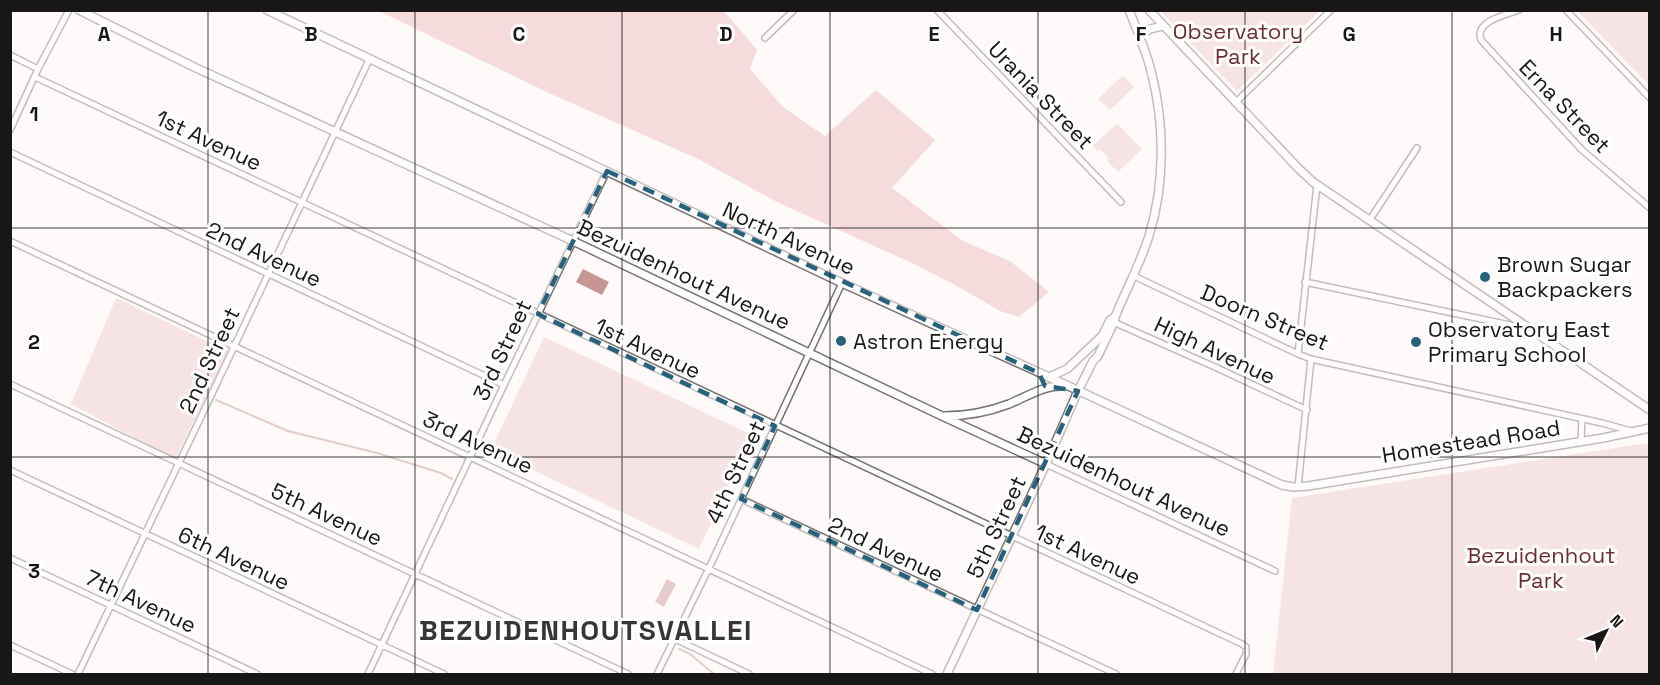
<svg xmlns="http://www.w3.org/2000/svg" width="1660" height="685" font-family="'Space Grotesk',sans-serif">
<rect width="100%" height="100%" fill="#fffafa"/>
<path fill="#eacac9" d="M1160 11H1320L1237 91Z
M1577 11H1649V85Z
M1123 75 1134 87 1110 110 1098 99Z
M1117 123 1142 149 1118 172 1107 161 1109 158 1100 149 1097 151 1093 146Z
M116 298 228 351 175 459 71 404Z
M544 337 752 435 699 549 491 450Z
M1641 444 1650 445 1649 674H1273L1292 498Z"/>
<path fill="#e9b6b5" d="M379 11H724L757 50 750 69 783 107 825 136 876 90 935 140 892 188 963 241 1010 261 1049 292 1019 317 1000 311 955 285 914 264 777 202 698 159 549 93Z"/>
<path fill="#c69695" d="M583 269 609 282 602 295 576 282Z
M667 579 676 584 664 607 655 602Z"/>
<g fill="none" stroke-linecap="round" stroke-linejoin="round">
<path stroke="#c69695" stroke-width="2" d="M216 400 288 431 377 453 441 473 452 479
M679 649 690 654 714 674"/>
<defs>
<path id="street" d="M937 10 1121 202
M1519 10C1506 15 1474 21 1481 40L1582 150 1650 208
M1566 10 1650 98
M765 38 794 10
M10 55 38 69
M35 77 1242 644 1246 647V654L1236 674
M1235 103 1331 10
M10 130 38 69 69 10
M10 152 504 385
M1369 221 1417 148
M10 241 932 674
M1134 276 1298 354 1311 359 1602 423 1631 431
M1305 282 1529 329
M1111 321 1215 367 1307 410
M1298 354 1317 185
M10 384 628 674
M1581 442 1582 419
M1046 464 1275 571
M10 470 444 674
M1298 487 1311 359
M741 499 1116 674
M10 558 257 674
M675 639 749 674
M10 645 72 674
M78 674 209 400 369 60
M368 674 504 385 607 171
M657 674 709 568 842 283"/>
<path id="secondary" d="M79 10 194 67 573 241 942 416 1046 464
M267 10 842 283 1049 377 1282 485 1293 487 1308 486 1603 438 1650 428
M1149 10 1298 168 1313 182 1650 410
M1139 36 1150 29 1163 26
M1101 339 1110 320 1115 317
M1049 377 1067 369 1102 336
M944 416C967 416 988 412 1009 404 1026 397 1044 385 1063 386
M947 674 1046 464 1078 391 1093 361 1098 356 1114 322 1115 317C1126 290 1140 264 1149 236 1165 184 1165 124 1151 71 1146 51 1137 30 1129 10"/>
</defs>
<use href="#street" stroke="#787474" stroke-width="8"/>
<use href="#secondary" stroke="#787474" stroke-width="10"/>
<use href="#street" stroke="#fff" stroke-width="5"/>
<use href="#secondary" stroke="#fff" stroke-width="7"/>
</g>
<path d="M0 0H1660V685H0ZM607 171 1039 373 1045 386 1078 391 977 610 741 499 775 426 538 314Z" fill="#fffafa" fill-opacity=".55" fill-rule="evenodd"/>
<path fill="none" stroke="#27617a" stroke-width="4.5" stroke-dasharray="12 8" stroke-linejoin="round" d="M607 171 1039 373 1045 386 1078 391 977 610 741 499 775 426 538 314Z"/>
<path fill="none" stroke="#181616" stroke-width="1.5" stroke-opacity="0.55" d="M208 10V674M415 10V674M622 10V674M830 10V674M1038 10V674M1245 10V674M1452 10V674M10 228H1650M10 457H1650"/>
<g fill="#27617a" stroke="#fff" stroke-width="2">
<circle cx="1485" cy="277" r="6"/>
<circle cx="841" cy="341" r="6"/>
<circle cx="1416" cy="342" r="6"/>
</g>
<g text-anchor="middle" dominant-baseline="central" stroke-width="6" stroke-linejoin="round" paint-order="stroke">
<g font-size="22" fill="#6b2d2f" stroke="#fff">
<text x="1238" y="31">Observatory<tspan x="1238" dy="25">Park</tspan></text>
<text x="1541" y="555">Bezuidenhout<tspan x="1541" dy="25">Park</tspan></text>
</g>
<g font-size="22" fill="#181616" stroke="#fff">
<text transform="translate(1041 95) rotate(46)">Urania Street</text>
<text transform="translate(1565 106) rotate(46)">Erna Street</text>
<text transform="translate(209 140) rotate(25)">1st Avenue</text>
<text transform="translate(789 238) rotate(25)">North Avenue</text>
<text transform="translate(264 254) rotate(25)">2nd Avenue</text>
<text transform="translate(684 274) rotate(25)">Bezuidenhout Avenue</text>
<text transform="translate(1265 317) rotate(23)">Doorn Street</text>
<text transform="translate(648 348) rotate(25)">1st Avenue</text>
<text transform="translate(502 350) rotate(-65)">3rd Street</text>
<text transform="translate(1215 350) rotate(25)">High Avenue</text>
<text transform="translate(209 360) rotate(-65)">2nd Street</text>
<text transform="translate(1471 441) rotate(-9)">Homestead Road</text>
<text transform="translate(478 442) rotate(25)">3rd Avenue</text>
<text transform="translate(735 472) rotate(-65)">4th Street</text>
<text transform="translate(1124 481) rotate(25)">Bezuidenhout Avenue</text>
<text transform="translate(327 514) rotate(25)">5th Avenue</text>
<text transform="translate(996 527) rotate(-65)">5th Street</text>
<text transform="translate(886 549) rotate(25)">2nd Avenue</text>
<text transform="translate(1088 554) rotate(25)">1st Avenue</text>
<text transform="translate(234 558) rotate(25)">6th Avenue</text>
<text transform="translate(141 601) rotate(25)">7th Avenue</text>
</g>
<g font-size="22" fill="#181616" stroke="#fff" text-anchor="start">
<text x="1497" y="264">Brown Sugar<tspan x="1497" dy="25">Backpackers</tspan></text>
<text x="1428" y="329">Observatory East<tspan x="1428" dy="25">Primary School</tspan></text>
<text x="853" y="341">Astron Energy</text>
</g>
<g font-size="28" font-weight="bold" letter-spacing="1.5" fill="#393535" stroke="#fff">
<text x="586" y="630">BEZUIDENHOUTSVALLEI</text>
</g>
</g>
<g font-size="20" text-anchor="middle" font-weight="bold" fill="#181616" stroke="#fff" stroke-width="6" stroke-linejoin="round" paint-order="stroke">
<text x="104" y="41">A</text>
<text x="311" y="41">B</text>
<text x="519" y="41">C</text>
<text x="726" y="41">D</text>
<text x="934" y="41">E</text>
<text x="1141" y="41">F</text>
<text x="1349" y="41">G</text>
<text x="1556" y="41">H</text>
<text x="34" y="121">1</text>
<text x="34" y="349">2</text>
<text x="34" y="578">3</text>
</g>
<rect width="1660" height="685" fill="none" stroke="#181616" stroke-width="24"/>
<g transform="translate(1606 631) rotate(47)" stroke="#ffffff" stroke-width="4.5" paint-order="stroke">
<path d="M0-4.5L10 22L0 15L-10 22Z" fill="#181616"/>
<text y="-9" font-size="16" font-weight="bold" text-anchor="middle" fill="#181616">N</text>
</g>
</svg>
